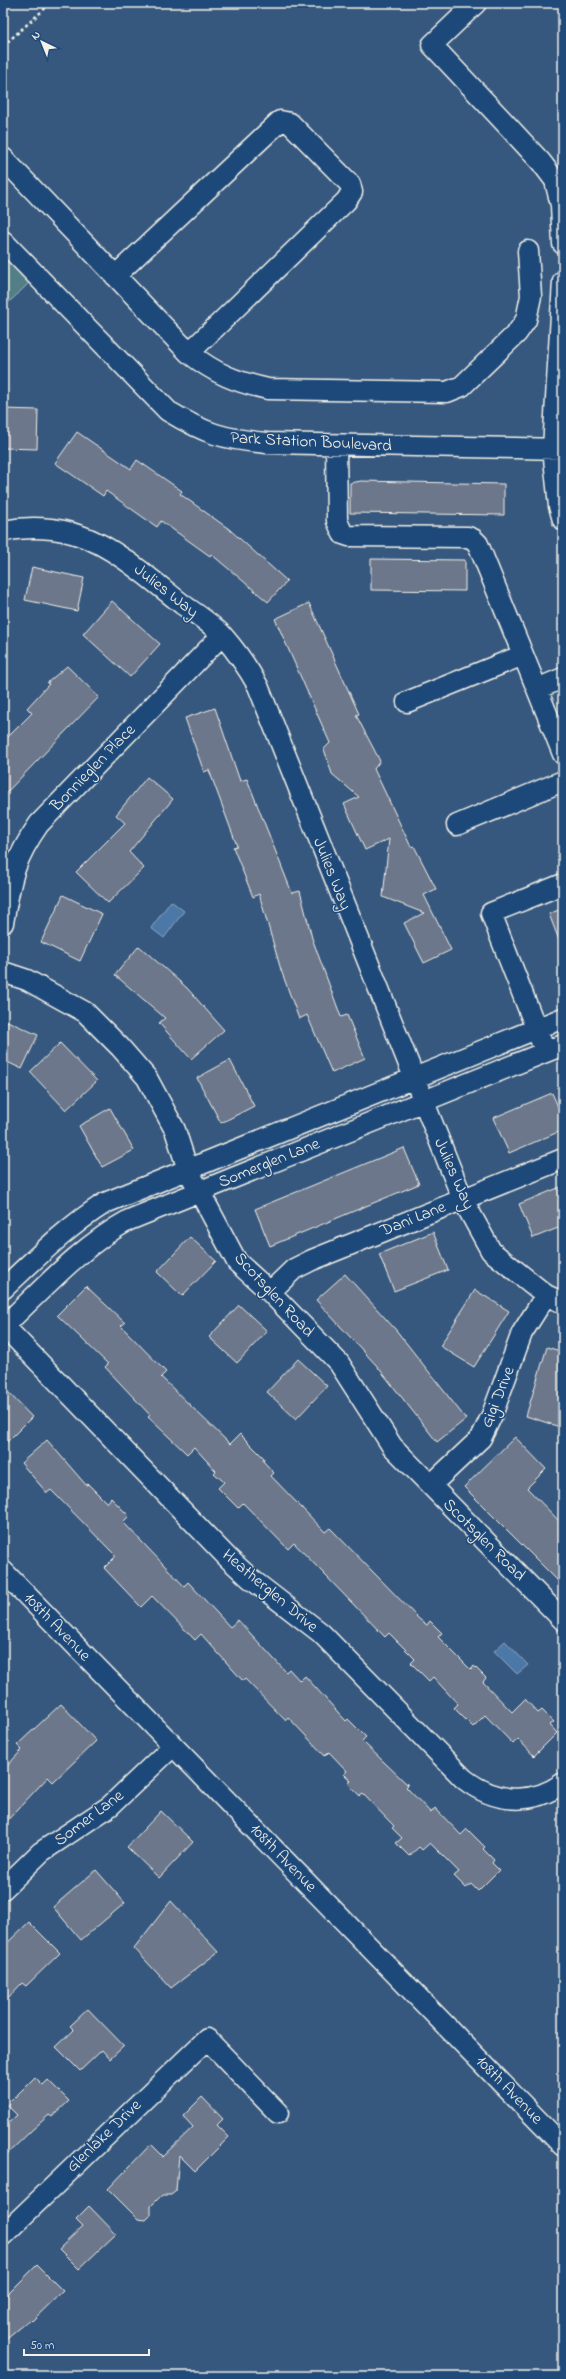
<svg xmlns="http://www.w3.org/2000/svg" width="566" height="2379" font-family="'Indie Flower',sans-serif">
<rect width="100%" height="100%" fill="#36587f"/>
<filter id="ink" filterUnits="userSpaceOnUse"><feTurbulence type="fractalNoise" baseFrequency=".025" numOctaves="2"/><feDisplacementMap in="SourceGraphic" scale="8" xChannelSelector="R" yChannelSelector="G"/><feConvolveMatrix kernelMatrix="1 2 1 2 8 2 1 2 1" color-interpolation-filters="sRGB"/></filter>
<g filter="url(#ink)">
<path fill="#517e87" stroke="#a2b8b8" d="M3 252 30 282 3 308Z"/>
<path fill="#4c78a7" stroke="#8fa8c1" d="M171 901 184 911 164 938 151 928Z
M505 1641 528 1665 517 1674 494 1651Z"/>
<path fill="#6c778b" stroke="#f4f1e8" d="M3 409 38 410 37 449 3 448Z
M77 432 131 469 137 460 182 491 180 494 229 529 287 581 268 602 211 554 210 556 161 521 157 527 106 491 103 496 55 463Z
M361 481 504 484V515L350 513V483Z
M371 559 465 560V591L371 590Z
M32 567 84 578 77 611 25 600Z
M112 601 160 644 130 677 83 634Z
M309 603 359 714 356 715 380 761 374 769 411 847 414 846 436 889 424 895 451 950 424 963 404 923 424 913 383 897 389 839 365 850 344 804 359 797 332 774 324 749 330 743 275 619Z
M67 666 99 697 3 796V742L32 713 27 708 49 684 47 683Z
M215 708 240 781 247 779 292 893 300 891 312 938 341 1017 347 1015 365 1058 332 1073 307 1015 299 1019 281 970 259 894 253 897 233 847 237 846 209 770 204 772 185 718Z
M147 777 173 799 129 852 144 868 108 903 76 872 125 823 116 815Z
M63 895 102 914 80 961 41 942Z
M563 908V948H562L549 914Z
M139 946 187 988 224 1030 191 1059 159 1023 165 1018 115 975Z
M3 1019 38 1035 22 1069 3 1060Z
M60 1043 97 1081 66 1110 30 1072Z
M230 1060 254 1106 221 1123 197 1078Z
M552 1093 563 1118V1130L509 1153 493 1118Z
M110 1108 134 1150 102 1167 79 1126Z
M404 1148 419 1184 270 1246 255 1209Z
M563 1186V1226L533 1238 519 1204Z
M433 1232 448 1270 394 1291 379 1254Z
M190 1237 216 1261 182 1296 157 1272Z
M345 1274 396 1330 466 1419 437 1442 377 1366 316 1300Z
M86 1286 125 1323 121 1326 166 1372 161 1377 230 1444 240 1434 264 1458 263 1461 274 1473 271 1476 325 1532 330 1528 419 1619 427 1625 430 1621 442 1633 438 1637 471 1670 474 1666 486 1678 483 1682 508 1708 512 1712 525 1699 538 1713 542 1710 554 1722 550 1725 557 1733 534 1756 518 1739 513 1744 485 1715 473 1727 454 1708 458 1704 433 1677 429 1681 411 1663 415 1659 389 1633 385 1637 294 1543 288 1549 243 1503 238 1508 218 1488 224 1482 214 1473 216 1471 194 1447 187 1454 148 1417 150 1415 105 1367 108 1364 57 1315Z
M475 1290 509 1311 474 1367 440 1346Z
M239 1305 267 1331 237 1363 209 1337Z
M547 1347 563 1352V1417L560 1427 526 1416Z
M298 1359 327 1386 296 1419 267 1392Z
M3 1387 32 1417 3 1446Z
M515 1437 546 1469 527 1488 563 1525V1586L464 1487Z
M47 1440 86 1485 88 1484 107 1503 111 1498 129 1516 123 1522 184 1586 188 1582 230 1627 238 1620 286 1672 289 1669 300 1681 305 1676 346 1721 348 1719 366 1737 362 1741 408 1785 406 1787 431 1813 435 1808 461 1835 467 1829 485 1847 483 1849 494 1860 492 1863 499 1870 478 1891 471 1884 466 1888 454 1876 459 1872 430 1843 422 1850 419 1847 409 1856 396 1843 402 1838 392 1828 394 1826 363 1794 360 1796 348 1784 351 1781 344 1774 347 1771 329 1752 325 1756 288 1717 285 1720 245 1679 243 1681 201 1634 195 1640 152 1596 141 1607 104 1568 116 1556 51 1490 47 1493 21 1463Z
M61 1704 96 1741 53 1782 48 1777 3 1825V1770L22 1750 17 1745Z
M161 1811 193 1842 159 1878 127 1847Z
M96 1870 125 1903 81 1940 53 1907Z
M171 1901 218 1952 171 1988 134 1948Z
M29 1922 60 1953 26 1986 22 1983 3 2003V1947Z
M88 2009 124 2046 110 2059 102 2050 80 2071 56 2047 74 2030 70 2026Z
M35 2077 43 2085 48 2080 69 2101 52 2117 49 2115 32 2130 3 2158V2128L17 2115 7 2105Z
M202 2097 223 2119 217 2125 229 2137 195 2171 179 2155 176 2191 171 2195H162L151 2206V2215L146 2220 138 2219 108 2189 151 2144 163 2156 193 2127 183 2116Z
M89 2206 116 2234 79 2269 59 2249 83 2226 76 2219Z
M37 2265 63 2291 32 2321 30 2319 3 2341V2299Z"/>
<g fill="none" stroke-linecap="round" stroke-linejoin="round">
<defs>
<path id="minor" d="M476 3 432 45 506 124 541 162 563 191
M3 158 189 353C216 374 236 382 268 389L447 392 462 386 517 333 526 320 531 296 528 251
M556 185 561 205 563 244
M3 241 168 411C206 434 223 439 267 443L563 449
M115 276 280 121 290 123 350 184 352 192 346 201 189 353
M563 281 553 449 559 506 563 520
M336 445 337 521 343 534 349 536 468 537 473 539 478 544 537 689 563 678
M3 531C28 526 57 527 81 536 115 547 154 582 182 604 196 614 212 624 223 636 237 652 248 668 258 686L463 1200 491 1251 546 1295 563 1303
M537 689 563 754
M407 702 523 655
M457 825 563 781
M3 923C11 879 13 861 39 824L222 635
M3 972 27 980 85 1012 120 1047 147 1078 175 1130 188 1170 237 1262 270 1292 339 1363 392 1446 563 1620
M541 1041 491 913 563 884
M3 1289C36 1258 67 1227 105 1203L563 1018
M270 1292 294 1269 312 1260 563 1159
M3 1325 228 1558 251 1579 321 1633 464 1779C495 1803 531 1806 563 1783
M3 1327C43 1289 80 1247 129 1220L563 1045
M431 1485 481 1438 492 1415 522 1333 546 1295
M3 1571 563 2146
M3 1889 41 1852 110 1806 173 1746
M3 2235 207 2039 278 2113"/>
</defs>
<use href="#minor" stroke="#f4f1e8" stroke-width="23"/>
<path stroke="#f4f1e8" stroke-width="2.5" stroke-dasharray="3 3" stroke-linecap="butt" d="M3 46 51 3"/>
<use href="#minor" stroke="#1f4a7a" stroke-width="20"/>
</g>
</g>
<g text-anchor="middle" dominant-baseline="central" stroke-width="3" stroke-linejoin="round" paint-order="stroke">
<g font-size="17" fill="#f4f1e8" stroke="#1f4a7a">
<text transform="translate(311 442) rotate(3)">Park Station Boulevard</text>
<text transform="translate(166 591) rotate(38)">Julies Way</text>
<text transform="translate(93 768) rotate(-46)">Bonnieglen Place</text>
<text transform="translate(332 874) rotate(68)">Julies Way</text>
<text transform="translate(269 1163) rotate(-22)">Somerglen Lane</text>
<text transform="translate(454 1174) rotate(66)">Julies Way</text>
<text transform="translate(413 1219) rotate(-22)">Dani Lane</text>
<text transform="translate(274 1295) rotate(47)">Scotsglen Road</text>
<text transform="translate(498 1397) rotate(-68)">Gigi Drive</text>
<text transform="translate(484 1540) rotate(45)">Scotsglen Road</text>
<text transform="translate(270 1591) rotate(40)">Heatherglen Drive</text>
<text transform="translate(57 1627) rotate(46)">108th Avenue</text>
<text transform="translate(89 1818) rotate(-37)">Somer Lane</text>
<text transform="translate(283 1858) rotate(46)">108th Avenue</text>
<text transform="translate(509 2090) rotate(46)">108th Avenue</text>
<text transform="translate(104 2136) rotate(-44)">Glenlake Drive</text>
</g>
</g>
<rect width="566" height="2379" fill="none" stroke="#1f4a7a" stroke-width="16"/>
<rect x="8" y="8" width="550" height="2363" fill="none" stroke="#f4f1e8" stroke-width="1.5" filter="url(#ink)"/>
<g transform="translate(42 42) rotate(317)" stroke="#1f4a7a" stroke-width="3" paint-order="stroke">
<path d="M0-3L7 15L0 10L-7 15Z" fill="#f4f1e8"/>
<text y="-6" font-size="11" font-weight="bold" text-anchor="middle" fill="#f4f1e8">N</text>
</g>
<path d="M24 2349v6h125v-6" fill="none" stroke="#f4f1e8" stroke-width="2"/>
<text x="30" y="2349" font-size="12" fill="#f4f1e8" stroke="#1f4a7a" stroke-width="3" paint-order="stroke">50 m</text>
</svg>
